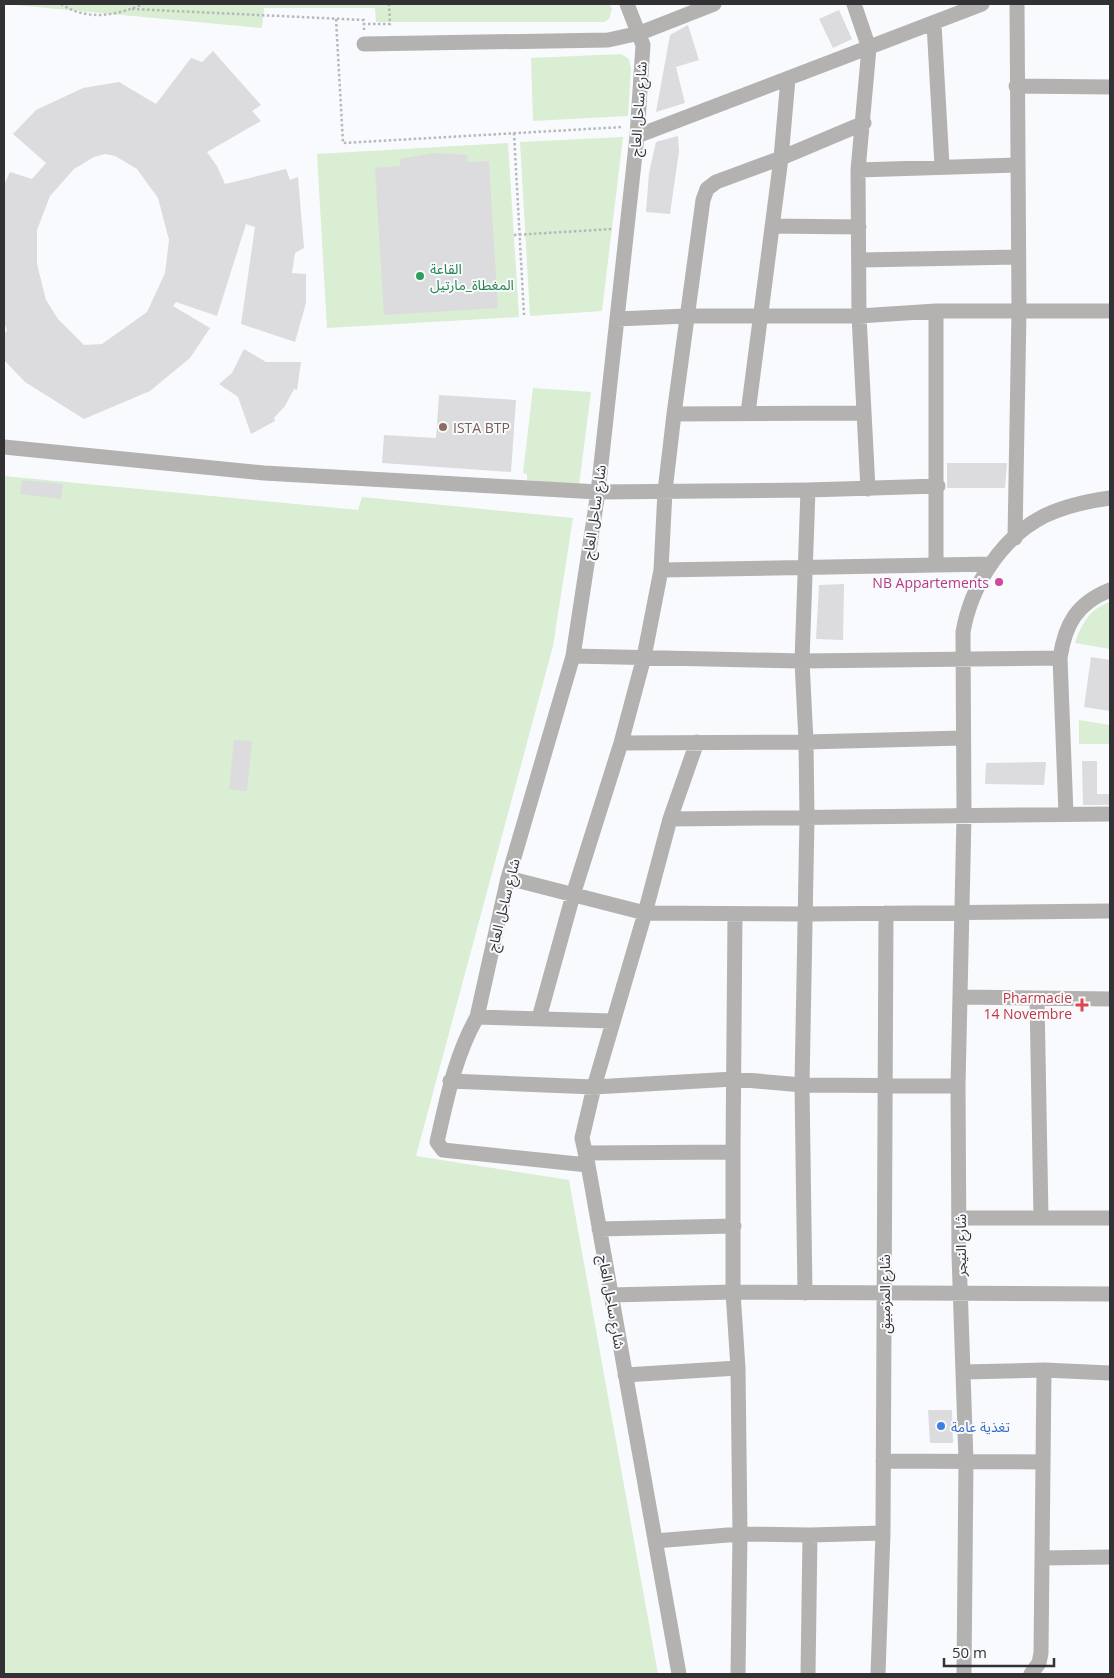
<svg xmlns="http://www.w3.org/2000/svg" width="1114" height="1678" font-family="'Open Sans','Noto Sans Arabic',sans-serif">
<rect width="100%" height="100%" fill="#f9fafd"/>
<path fill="#d9eed2" d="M4 4H610L612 9 609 19 604 22H376L375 8H264L262 28Z
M621 54 629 59 631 68 628 116 533 121 531 58Z
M623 137 602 311 530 316 520 142Z
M508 143 519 317 327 328 317 154Z
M533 388 591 392 579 485 527 480V474L523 473Z
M4 476 358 510 362 497 573 518 553 646 416 1156 569 1180 658 1674H4Z
M1110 602V649L1075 643C1081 625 1090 608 1110 602Z
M1079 720 1110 725V744H1079Z"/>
<path fill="#dcdcdf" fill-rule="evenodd" d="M839 10 852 39 833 48 819 19Z
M688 25 699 60 676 67 685 103 656 112 670 35Z
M213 51 261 105 252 111 261 121 207 152 217 166 225 184 286 169 290 180 298 177 304 248 295 253 292 273 306 274V303L295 342 241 324 255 227 246 224 217 316 176 302 173 306 210 328 190 358 150 391 84 419 25 382 4 360V333L7 331 4 321V185L10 172 32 179 46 163 13 134 36 110 83 88 119 82 156 104 191 58 202 62ZM105 154 115 156 137 169 158 198 169 240 165 273 147 312 102 344 84 345 58 319 46 300 37 264V230L50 196 74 169 94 157Z
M678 136 679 151 670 214 646 212 649 173 656 142Z
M433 153 467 155 468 162 489 161 498 308 384 315 375 168 400 166V159Z
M244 349 266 362H301L297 390 294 389 285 406 274 418 275 421 251 434 238 397 219 384 232 373Z
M439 395 516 400 511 472 382 463 384 435 436 438Z
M947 463H1007L1005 488H947Z
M22 480 63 484 61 499 20 494Z
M844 584 843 640 816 639 819 585Z
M1091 657 1110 660V711L1084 707Z
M234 740 252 741 247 791 229 789Z
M1082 761H1097V794H1110V805H1083Z
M1046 762 1044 785 985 784 986 763Z
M928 1410H952L953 1443H930Z"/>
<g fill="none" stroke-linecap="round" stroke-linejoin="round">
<path stroke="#b7b8ba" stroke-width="2.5" stroke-dasharray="2.5 2.5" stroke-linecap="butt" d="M61 4C87 21 116 16 143 4
M132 9 364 20V30
M336 19 343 143 623 127
M363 24H390L389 4
M514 133 524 315
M514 235 612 229"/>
<path stroke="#b3b2b1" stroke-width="15" d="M627 4 643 45 637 136 598 492 573 656 508 878 477 1017C455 1056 447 1098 437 1142L443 1150 588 1165 679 1674
M854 4 869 48 858 170 859 316 868 489
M934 24 942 166
M364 44 608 40 640 33 714 4
M1016 86 1110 87
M637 136 982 4
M858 170 1017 165
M772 226 859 227
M861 260 1018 257
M936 311V565
M617 319 686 316H859L936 311H1110
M748 413 781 158 788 79
M674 414 864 413
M4 447 264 473 598 492 808 490 938 486
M1015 538 1019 311 1017 4
M661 570 991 564
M573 656 802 661 1060 658
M621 743 806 742 963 738
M1066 814 1060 658C1065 624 1077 603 1110 590
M670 819 1110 814
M508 878 645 913 807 914 1110 911
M735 914 733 1152V1292L738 1368 740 1534 738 1674
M960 997 1110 999
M1037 999 1041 1218
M477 1017 612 1021
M539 1018 573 895 621 743 644 657 661 570 665 491 674 414 703 200 707 189 716 182 781 158 864 123
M450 1081 594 1087 734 1079 802 1085 958 1086
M586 1153 733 1152
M588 1165 582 1138 594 1087 645 913 670 819 697 742
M960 1218H1110
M599 1229 734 1226
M805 1293 802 1085 807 818 806 742 802 661 808 490
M610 1295 733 1292 1110 1294
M964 1372 1044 1370 1110 1373
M625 1375 738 1368
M883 1461 1042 1462
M655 1541 740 1534 810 1535 883 1533
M1043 1558 1110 1557
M808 1674 810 1535
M878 1674 883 1533 886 913
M964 1674 966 1461 959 1255 958 1086 964 816 963 632C971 586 1001 538 1044 516 1065 506 1088 501 1110 498
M1031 1674 1039 1663 1041 1653 1044 1370"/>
</g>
<circle fill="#2e9e5b" stroke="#f9fafd" stroke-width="2" cx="420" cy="276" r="5"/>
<circle fill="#8d6e63" stroke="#f9fafd" stroke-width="2" cx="443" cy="427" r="5"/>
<circle fill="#d1479c" stroke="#f9fafd" stroke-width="2" cx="999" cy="582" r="5"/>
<path fill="#e0444e" stroke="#f9fafd" stroke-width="2" d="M1079.5 997.5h5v5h5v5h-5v5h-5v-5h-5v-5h5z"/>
<circle fill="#3f7fe0" stroke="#f9fafd" stroke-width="2" cx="941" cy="1426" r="5"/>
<g text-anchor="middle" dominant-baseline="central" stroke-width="4" stroke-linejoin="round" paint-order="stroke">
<g font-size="14" fill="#323234" stroke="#f9fafd">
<text transform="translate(638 109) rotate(-86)">شارع ساحل العاج</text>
<text transform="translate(594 512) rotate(-82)">شارع ساحل العاج</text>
<text transform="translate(503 905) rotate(-76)">شارع ساحل العاج</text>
<text transform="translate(960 1245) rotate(-90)">شارع النيجر</text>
<text transform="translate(884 1294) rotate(-90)">شارع المزمبيق</text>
<text transform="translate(612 1302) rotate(80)">شارع ساحل العاج</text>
</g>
<g font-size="14" fill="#27864d" stroke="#f9fafd" text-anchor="start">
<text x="430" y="268">القاعة<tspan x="430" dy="16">المغطاة_مارتيل</tspan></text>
</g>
<g font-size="14" fill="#785e54" stroke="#f9fafd" text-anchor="start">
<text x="453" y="427">ISTA BTP</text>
</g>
<g font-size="14" fill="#b23c85" stroke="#f9fafd" text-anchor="end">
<text x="989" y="582">NB Appartements</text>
</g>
<g font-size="14" fill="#be3a42" stroke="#f9fafd" text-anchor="end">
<text x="1072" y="997">Pharmacie<tspan x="1072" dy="16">14 Novembre</tspan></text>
</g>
<g font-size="14" fill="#366cbe" stroke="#f9fafd" text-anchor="start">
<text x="951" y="1426">تغذية عامة</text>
</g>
</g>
<rect width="1114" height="1678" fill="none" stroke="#323234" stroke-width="10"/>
<path d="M944 1658v8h110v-8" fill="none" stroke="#323234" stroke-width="2.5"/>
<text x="952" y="1658" font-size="15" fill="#323234" stroke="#f9fafd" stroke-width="4" paint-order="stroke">50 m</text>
</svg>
